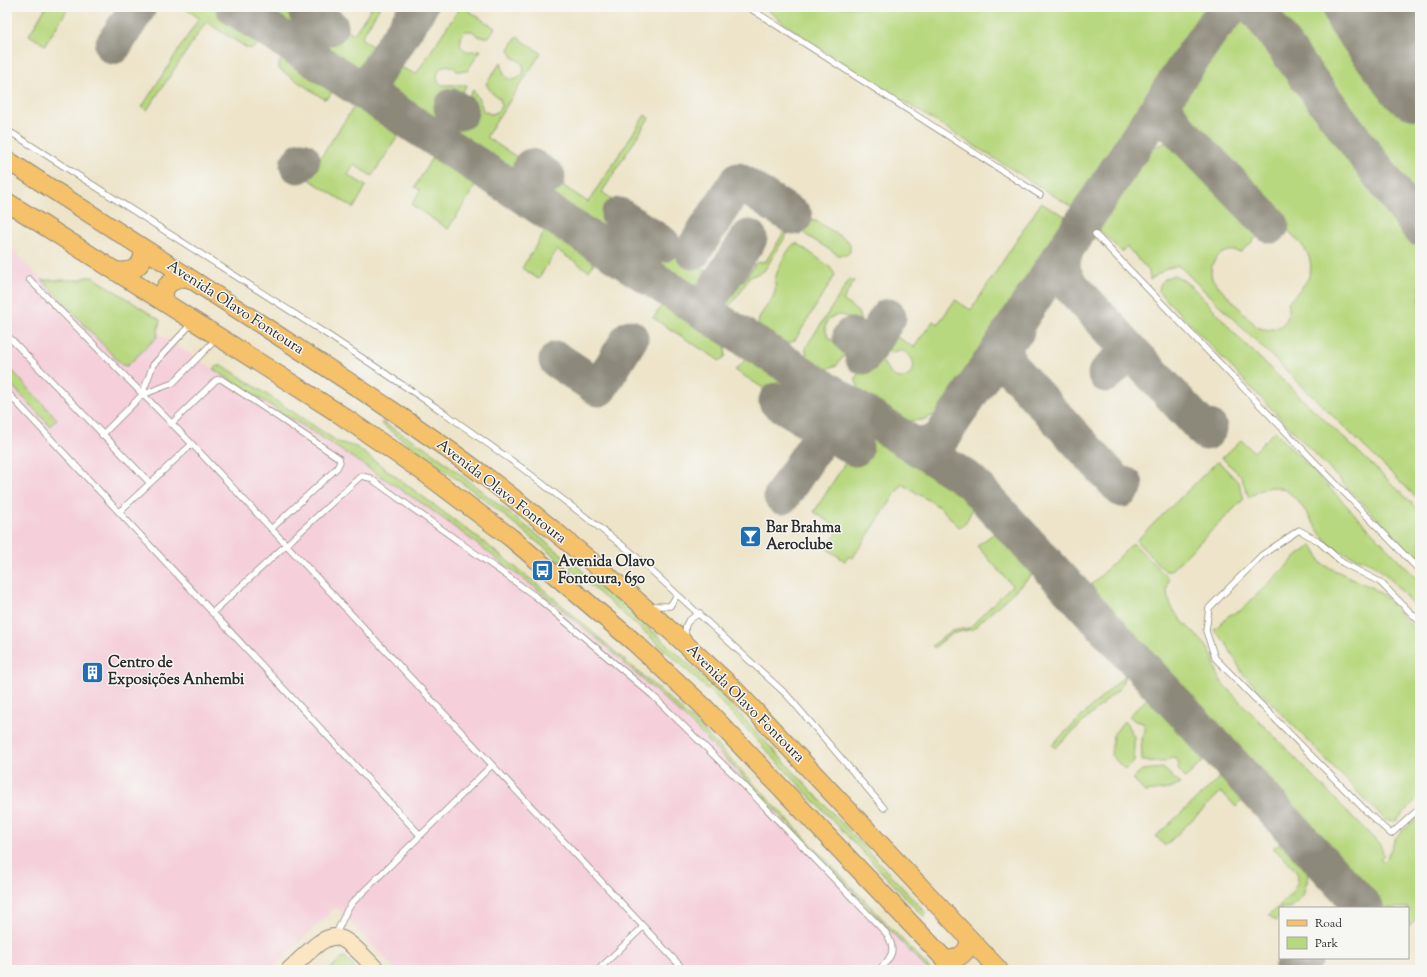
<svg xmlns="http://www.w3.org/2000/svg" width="1427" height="977" font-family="'Sorts Mill Goudy',serif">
<rect width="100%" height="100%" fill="#f6f6f2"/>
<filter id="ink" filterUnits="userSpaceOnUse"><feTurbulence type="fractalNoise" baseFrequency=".025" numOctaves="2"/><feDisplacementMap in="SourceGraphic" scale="8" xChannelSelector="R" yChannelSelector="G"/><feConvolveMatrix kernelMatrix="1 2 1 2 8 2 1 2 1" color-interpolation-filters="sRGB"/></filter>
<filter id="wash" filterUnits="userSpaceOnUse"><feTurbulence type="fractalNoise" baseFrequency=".012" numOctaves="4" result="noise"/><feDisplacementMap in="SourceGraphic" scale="16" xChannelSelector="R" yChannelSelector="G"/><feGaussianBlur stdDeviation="0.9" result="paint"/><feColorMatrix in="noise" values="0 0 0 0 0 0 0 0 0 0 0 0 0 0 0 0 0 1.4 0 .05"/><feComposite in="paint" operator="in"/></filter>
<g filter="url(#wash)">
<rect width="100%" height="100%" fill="#ede4c9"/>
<path fill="#f5cfda" d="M7 244 42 280H79L173 343 321 437 429 508 541 592 609 649 692 724 928 970H396L336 907 270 970H7Z"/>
<path fill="#b8d87f" stroke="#728255" d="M46 7H69L45 45 29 35Z
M183 7H215L258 35V44L252 49 247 48 206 22 147 110 142 107 199 18Z
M251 7H308C308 16 299 29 290 31Z
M372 7H380L361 38 373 47 374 54 365 68 355 72 320 50 319 41 335 22 354 34Z
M460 7H467L466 9 495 28 489 37H480L472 31H465L462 34 460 45C467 55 471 50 481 50L467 71H457C449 60 434 67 438 81L442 85H467L441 124 436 125 389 96 386 93C384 83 391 71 400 67L416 74Z
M764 7H1214L1187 40 1075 209 833 57 786 25Z
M1268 7H1368L1420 77V217L1286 37Z
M1245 18 1259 25 1420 240V501L1179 266 1167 268 1150 280 1149 271 1127 247 1122 252 1096 227 1147 152C1157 145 1167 141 1179 142L1227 190 1260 226 1257 237 1241 252C1223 246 1207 261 1212 279L1257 327C1275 335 1294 322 1288 302 1306 284 1321 270 1302 245L1185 123 1177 104 1227 30 1235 22Z
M517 37 541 53 486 137 523 161 525 169 522 174 516 176 455 138 449 132V129L473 90 480 101 483 111 491 114C499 113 503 107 500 99L492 93 486 84 501 62C503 66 502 70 504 74 513 91 538 66 513 58L509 49Z
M289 55 331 83 333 90 329 97 324 99 279 69V63L284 56Z
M357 102 402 130 372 176 354 165 348 175 366 186 354 208 307 178Z
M645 115 649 118 602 192 616 202 621 209 619 218 612 227 599 229 544 194 545 184 551 178 588 202Z
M439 155 471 175 476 181 474 188 448 229 412 205 420 190 415 187 431 159Z
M1041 203 1067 217 945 404 934 415 922 420 909 421 862 394 856 382V377L869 356C886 354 885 377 900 378 916 379 920 356 900 350L890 353 878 346 877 344 887 337 895 336 914 347 933 321 938 324 955 300 971 310Z
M799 208 802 210 764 271 750 277 737 297 728 307H724C723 296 727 287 738 281H744L756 263 766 261Z
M810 221H816L848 241 850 244V252L846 255H838L806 235 804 230Z
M546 229 596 261 589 271 557 250 538 279 522 268Z
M670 239 677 241 699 255 694 263 712 275 705 284 694 288 657 264C654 253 659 244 670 239Z
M794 244H798L830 267 835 275 795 340 786 345 758 329C756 314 770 306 775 292 776 289 775 284 775 280 776 272 788 248 794 244Z
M1174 275C1196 284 1223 322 1241 340 1300 398 1361 453 1420 511V563L1159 292C1159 282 1164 278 1174 275Z
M87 277H93L160 320 157 337 127 366 122 365 42 280H79Z
M850 279 854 281 843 300 858 312 863 328 859 333 853 330 848 318C838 312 827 316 825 328L828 337 834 342 847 340 852 345 837 365 824 370 806 359V347Z
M663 304 726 344 725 357 720 361 653 318Z
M747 358 751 359 786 381 777 397 735 370Z
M7 365 57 419 50 426 7 380Z
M217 366H224L338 442 356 447 477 537 543 589 651 683 694 721 931 970H928L692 724 609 649 541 592 429 508 321 437 213 369Z
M382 422 428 449 565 557 562 562 480 496 381 424Z
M866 430 954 486 974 505 966 523 959 527 941 508 902 484 852 559 849 556 845 561 826 548 840 529 814 512Z
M1275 431 1420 582V613C1408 600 1389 575 1376 566 1362 557 1342 556 1329 544 1306 521 1291 463 1249 498L1241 476 1222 458 1241 440 1254 452Z
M1218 461 1239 483 1244 499 1170 571H1165L1136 541Z
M997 531 1035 572 973 629 951 634 934 648 932 646 951 631 969 628 1012 585 977 546Z
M1133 543 1169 579C1159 609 1192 627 1207 647 1215 658 1215 673 1223 684L1380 845 1384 855 1380 858 1383 862 1387 858 1396 837 1420 815V915L1408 927V908H1385L1089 587Z
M1311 546 1314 548 1322 564 1374 589 1384 596 1420 635V797L1398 819 1394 821 1385 820 1243 674 1226 643 1214 630 1229 615 1240 611 1297 556Z
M573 563 658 636 720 693 927 914 924 917 716 697 655 641 570 568Z
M1125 675 1121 687 1055 748 1052 745Z
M1150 696 1208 757 1185 778 1178 769 1179 764 1176 759 1171 758 1165 762 1142 761 1141 738C1145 733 1147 729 1143 723L1135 721 1129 716Z
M1124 721C1130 727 1130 733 1134 736V761L1125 770 1111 755 1113 735Z
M1163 768 1180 784 1170 789 1145 792 1132 779 1142 770Z
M1223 775 1245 798 1236 807 1221 792 1165 846 1156 836Z
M1281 843 1289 845 1310 871 1303 896 1290 908H1280V917L1275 921 1269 915C1278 906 1307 885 1295 870 1289 862 1280 855 1273 848Z
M344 956 357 970H329Z"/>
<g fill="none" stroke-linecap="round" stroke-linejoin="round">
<path stroke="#8c887a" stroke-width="37" d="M234 7 579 232 970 481 1365 908
M1255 7 1420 228
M307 13 330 27
M113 46 138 7
M370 82 419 7
M1163 101 1169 116 1176 127 1271 225
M452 107 460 112
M298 165 302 160
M531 167 547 177
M619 216 662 244
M1066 249C1060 262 1061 273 1070 285L1206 432 1209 428
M693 251 738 181 794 217
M715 290 749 238
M1016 331 1009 334C1004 346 1004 354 1009 366L1122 489 1125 485
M851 336 861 345 863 356 888 317
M557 360 599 388 630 338
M1106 374 1115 365
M777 401 855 448
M916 446 931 444 941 438 1184 69 1212 28 1231 7
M782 496 825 431
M1292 970 1305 958"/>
<path stroke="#8c887a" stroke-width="93" d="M1370 7 1420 74"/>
</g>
</g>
<g filter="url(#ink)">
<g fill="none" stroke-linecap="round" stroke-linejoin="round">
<defs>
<path id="lane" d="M748 7 1040 195
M7 130 331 337 446 414 522 468 631 552 787 695 884 808
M1095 234 1420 571
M29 279 192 444 684 970
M7 335 150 483
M7 392 420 835
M142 395 153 365 192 323
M171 424 216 380 221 379 339 458 340 462 337 468 271 529
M102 435 142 395 173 383 217 338
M119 512 192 444
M650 606H670L677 595
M212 613 361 476 370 478 535 596 652 695 736 777 886 933C897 950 892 957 879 970
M1420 622 1380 582 1343 563 1318 541 1299 530 1262 555 1209 608 1206 631 1215 658 1370 815 1391 834 1420 808
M686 637C683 623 688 620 700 613
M335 936 347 910 353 902 492 765
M598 970 643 927"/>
<path id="secondary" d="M289 970C334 928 333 924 377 970"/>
<path id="primary" d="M7 160C93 216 179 272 265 327 340 376 415 424 486 477 573 543 654 614 734 689L999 970
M7 202 338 413 425 473 510 537 634 642 703 706 955 970
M115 271C132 273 145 267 143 248
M165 302C160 284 173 280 187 277
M946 960C959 959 967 954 970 940"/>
</defs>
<use href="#lane" stroke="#8c887a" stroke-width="7"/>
<use href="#secondary" stroke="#8c887a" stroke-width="18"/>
<use href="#primary" stroke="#8c887a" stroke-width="20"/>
<use href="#lane" stroke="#fff" stroke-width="5.5"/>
<use href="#secondary" stroke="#fbe6c4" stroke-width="16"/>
<use href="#primary" stroke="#f5c16b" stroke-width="18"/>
</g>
</g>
<defs>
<symbol id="bar-square" viewBox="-11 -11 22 22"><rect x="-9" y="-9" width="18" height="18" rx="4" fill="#1f6fb2" stroke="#f6f6f2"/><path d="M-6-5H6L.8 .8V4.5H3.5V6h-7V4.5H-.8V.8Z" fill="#fff"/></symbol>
<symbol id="bus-square" viewBox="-11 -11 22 22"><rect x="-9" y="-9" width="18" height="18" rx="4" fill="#1f6fb2" stroke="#f6f6f2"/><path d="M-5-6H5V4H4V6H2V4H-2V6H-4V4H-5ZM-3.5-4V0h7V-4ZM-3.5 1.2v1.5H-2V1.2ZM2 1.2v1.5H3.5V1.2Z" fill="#fff"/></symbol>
<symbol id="building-square" viewBox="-11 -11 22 22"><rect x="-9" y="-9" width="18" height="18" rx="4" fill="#1f6fb2" stroke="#f6f6f2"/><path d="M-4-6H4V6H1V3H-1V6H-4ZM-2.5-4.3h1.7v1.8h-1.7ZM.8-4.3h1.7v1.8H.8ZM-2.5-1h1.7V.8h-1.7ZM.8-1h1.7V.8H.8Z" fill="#fff"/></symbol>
</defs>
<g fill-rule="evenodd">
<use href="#bar-square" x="738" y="524" width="25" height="25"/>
<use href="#bus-square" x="530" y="558" width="25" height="25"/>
<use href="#building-square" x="80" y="660" width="25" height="25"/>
</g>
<g text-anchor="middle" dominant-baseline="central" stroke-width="3" stroke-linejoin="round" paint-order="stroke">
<g font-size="15" fill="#2b2b2b" stroke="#f6f6f2">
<text transform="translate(235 308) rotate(33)">Avenida Olavo Fontoura</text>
<text transform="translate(501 492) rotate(38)">Avenida Olavo Fontoura</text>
<text transform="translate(745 704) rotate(45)">Avenida Olavo Fontoura</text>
</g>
<g font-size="15" font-weight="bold" fill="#2b2b2b" stroke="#f6f6f2" text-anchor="start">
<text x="766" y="528">Bar Brahma<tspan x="766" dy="17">Aeroclube</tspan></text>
<text x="558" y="562">Avenida Olavo<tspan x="558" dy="17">Fontoura, 650</tspan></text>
<text x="108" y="663">Centro de<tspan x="108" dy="17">Exposições Anhembi</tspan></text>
</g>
</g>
<rect width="1427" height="977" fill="none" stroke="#f6f6f2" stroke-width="24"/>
<rect x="1279" y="907" width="130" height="52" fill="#f6f6f2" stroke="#a5a5a2"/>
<rect x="1287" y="920" width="20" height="6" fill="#f5c16b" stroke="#a5a5a2"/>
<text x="1315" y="927" font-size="12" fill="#2b2b2b">Road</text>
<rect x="1287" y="937" width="20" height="12" fill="#b8d87f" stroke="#a5a5a2"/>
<text x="1315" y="947" font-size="12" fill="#2b2b2b">Park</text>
</svg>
